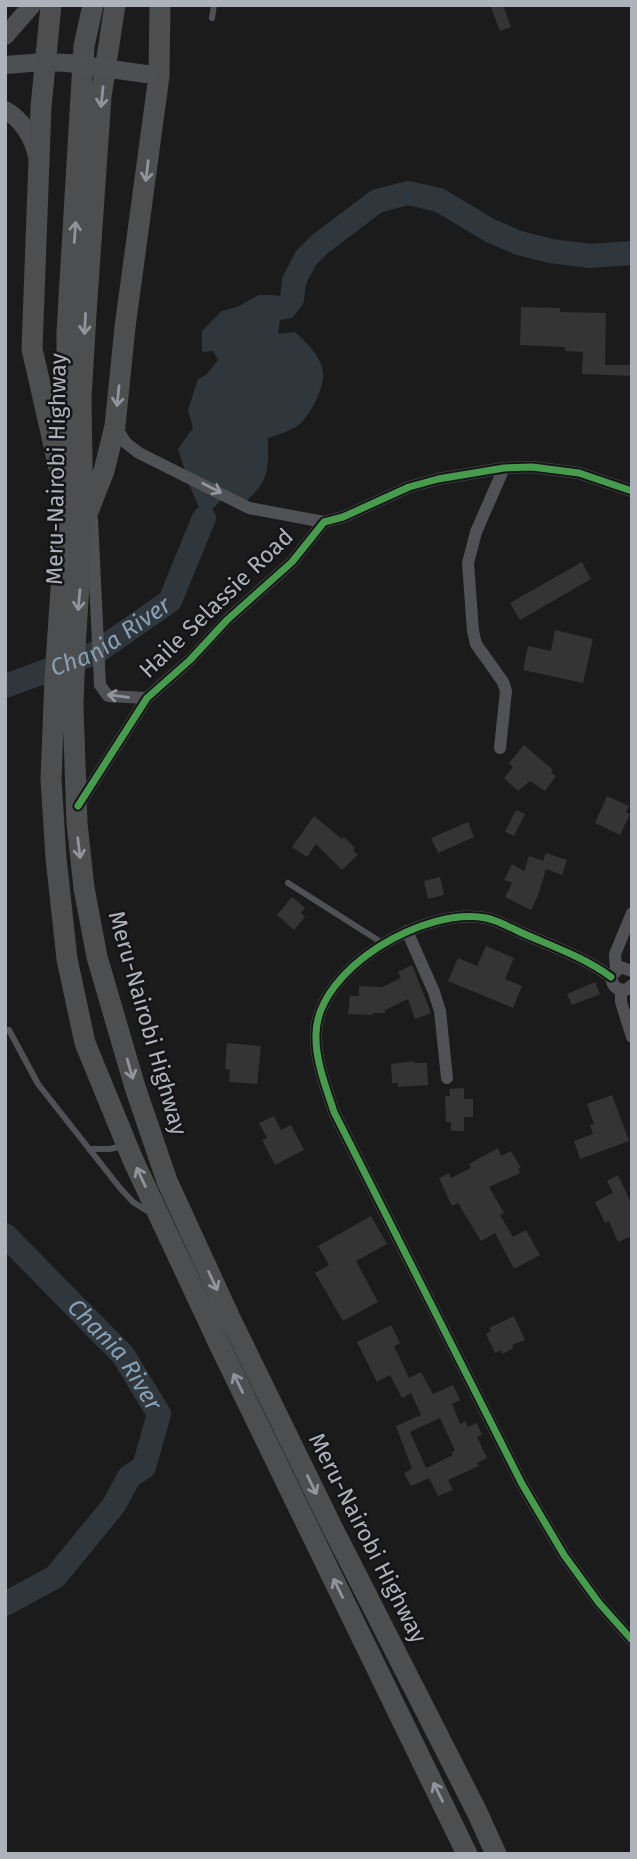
<svg xmlns="http://www.w3.org/2000/svg" width="637" height="1859" font-family="'Fira Sans',sans-serif">
<rect width="100%" height="100%" fill="#1b1b1b"/>
<path fill="#2f373d" d="M259 295C276 295 289 294 300 308L292 318 280 320 278 334 295 332C306 342 321 356 323 372 325 388 308 421 294 428 286 432 277 435 268 438 268 474 270 479 243 504L223 498 204 518 190 487 178 449 193 428 188 410 198 379 207 374 218 360 213 351 202 352V331L222 311 237 307Z"/>
<g fill="none" stroke-linecap="round" stroke-linejoin="round">
<g stroke="#2f373d" stroke-width="24">
<path d="M292 299 294 281 306 258 320 244 377 201 408 193 439 200 491 231 519 243 551 251 590 256 632 253"/>
<path id="s1" d="M5 686 95 653 170 601 204 518"/>
<path id="s2" d="M5 1235 123 1355 159 1414 144 1467 129 1477 114 1505 55 1577 5 1604"/>
</g>
</g>
<path fill="#343435" fill-rule="evenodd" d="M490 5H503L511 27 500 31Z
M521 307 560 308V312L606 313 605 365H632V376L582 374 583 352 565 351V347L520 345Z
M582 562 591 579 520 620 510 603Z
M555 630 593 639 583 683 523 670 528 646 551 651Z
M524 745 553 770 551 773 556 776 545 791 530 781 518 791 504 778 513 767 509 763Z
M607 796 629 806 626 812 630 814 620 835 595 823Z
M516 810 525 814 514 836 505 832Z
M314 816 342 839 344 837 355 848 353 850 358 855 342 870 316 844 307 857 292 847Z
M468 822 474 837 438 853 431 838Z
M546 853 567 860 562 875 546 869 539 893 531 910 505 897 512 883 504 880 512 864 524 871 529 856 543 861Z
M440 877 444 895 428 899 424 881Z
M292 897 305 908 301 913 305 917 294 930 277 915Z
M486 946 514 958 505 979 522 986 513 1008 448 981 458 958 477 966Z
M412 965 431 1013 415 1019 408 999 385 1010V1013H373V1015L348 1014 350 996H359V986L382 987 401 978 398 972Z
M595 982 600 994 572 1005 567 994Z
M227 1043 261 1046 257 1084 229 1082 230 1070 225 1069Z
M414 1061V1063H427L428 1085 398 1087V1083H392L391 1064Z
M464 1088V1099H473V1117H464V1131H451V1122H446L445 1096H450L449 1089Z
M612 1095 629 1141 580 1159 574 1141 593 1134 590 1125 594 1124 587 1104Z
M274 1116 281 1130 291 1125 304 1150 275 1165 262 1140 267 1138 259 1123Z
M498 1148 501 1156 511 1151 521 1168 518 1169 520 1173 489 1187 504 1213 500 1215 513 1237 526 1230 540 1255 514 1269 495 1233 481 1241 458 1203 452 1206 439 1178 449 1173 451 1178 471 1168 469 1164Z
M618 1175 632 1205V1236L618 1242 609 1221 605 1223 595 1202 613 1193 607 1181Z
M371 1216 387 1244 356 1261 378 1302 343 1321 315 1273 329 1265 318 1246Z
M514 1316 525 1340 512 1345 514 1348 502 1354 501 1350 495 1353 486 1334 491 1331 489 1328Z
M391 1325 400 1343 394 1346 409 1378 421 1372 433 1394 453 1385 460 1400 452 1404 460 1424 465 1421 468 1427 477 1423 482 1435 477 1437 487 1458 477 1463 479 1466 448 1480 453 1490 438 1496 429 1478 411 1486 404 1473 412 1469 396 1426 421 1415 411 1393 402 1398 390 1375 377 1382 357 1342ZM440 1418 455 1451 451 1452 453 1455 426 1468 410 1432Z"/>
<g fill="none" stroke-linecap="round" stroke-linejoin="round">
<path stroke="#505154" stroke-width="6" d="M212 18 214 5
M288 883 384 944
M9 1030 38 1084 120 1188 133 1202 149 1212
M89 1149H110L122 1146"/>
<path stroke="#505154" stroke-width="12" d="M115 426 126 443 139 453 249 508 324 522
M92 519 100 685 108 696 147 698
M500 748 506 691 503 682 476 644 473 631 468 563 476 532 504 468
M78 806 147 698 190 660 227 620 292 562 324 522 343 517 409 487 438 479 504 468 532 467 579 473 632 491
M407 931 434 992 440 1011 447 1078
M616 969 615 954 632 913
M632 971 620 967 611 977C612 986 617 990 626 990L632 985
M611 977C584 957 551 946 520 932 509 927 497 920 486 918 426 906 317 968 316 1034 315 1060 326 1087 334 1112L522 1484 564 1555 599 1603 632 1640
M621 990V1002L632 1037"/>
<path stroke="#4e4f52" stroke-width="18" d="M5 36 32 5
M5 65 44 62 68 63
M5 110C22 119 33 138 37 156"/>
<path stroke="#4d4e50" stroke-width="21" d="M51 5 41 107 32 349 59 468
M93 5 84 46 67 332V500L55 678 51 779 56 858 67 959 85 1043 133 1160 220 1346 467 1854
M115 5 101 97 86 314 81 398 83 524 75 647 73 706 77 823 84 888 97 957 135 1087 167 1181 230 1318 332 1527 477 1812 496 1854
M87 514 104 471 115 426 125 327 159 76 160 5"/>
<path stroke="#4e4f52" stroke-width="18" d="M68 63 146 74"/>
<defs>
<path id="cycleway" d="M78 806 147 698 190 660 227 620 292 562 324 522 343 517 409 487 438 479 504 468 532 467 579 473 632 491
M611 977C584 957 551 946 520 932 509 927 497 920 486 918 426 906 317 968 316 1034 315 1060 326 1087 334 1112L522 1484 564 1555 599 1603 632 1640"/>
</defs>
<use href="#cycleway" stroke="#151517" stroke-width="11"/>
<use href="#cycleway" stroke="#469c4c" stroke-width="7"/>
</g>
<defs><path id="oneway-shaft" d="M-6 0H5M1.5-3L5.5 0L1.5 3" fill="none" stroke-width="1.6" stroke-linecap="round" stroke-linejoin="round" transform="scale(1.75)"/></defs>
<g stroke="#91949b">
<use href="#oneway-shaft" transform="translate(102 97) rotate(96)"/>
<use href="#oneway-shaft" transform="translate(147 171) rotate(97)"/>
<use href="#oneway-shaft" transform="translate(75 232) rotate(-86)"/>
<use href="#oneway-shaft" transform="translate(85 324) rotate(93)"/>
<use href="#oneway-shaft" transform="translate(118 396) rotate(96)"/>
<use href="#oneway-shaft" transform="translate(79 600) rotate(95)"/>
<use href="#oneway-shaft" transform="translate(79 848) rotate(83)"/>
<use href="#oneway-shaft" transform="translate(130 1069) rotate(74)"/>
<use href="#oneway-shaft" transform="translate(141 1177) rotate(-115)"/>
<use href="#oneway-shaft" transform="translate(213 1281) rotate(65)"/>
<use href="#oneway-shaft" transform="translate(238 1383) rotate(-116)"/>
<use href="#oneway-shaft" transform="translate(312 1485) rotate(64)"/>
<use href="#oneway-shaft" transform="translate(338 1588) rotate(-116)"/>
<use href="#oneway-shaft" transform="translate(438 1792) rotate(-116)"/>
</g>
<g stroke="#92959c">
<use href="#oneway-shaft" transform="translate(212 488) rotate(27)"/>
<use href="#oneway-shaft" transform="translate(118 696) rotate(-173)"/>
</g>
<g text-anchor="middle" dominant-baseline="central" stroke-width="5" stroke-linejoin="round" paint-order="stroke">
<g font-size="23" fill="#aeb2bb" stroke="#151517">
<text transform="translate(56 469) rotate(-89)">Meru-Nairobi Highway</text>
<text transform="translate(216 603) rotate(-44)">Haile Selassie Road</text>
<text transform="translate(148 1023) rotate(74)">Meru-Nairobi Highway</text>
<text transform="translate(368 1538) rotate(63)">Meru-Nairobi Highway</text>
</g>
<g font-size="24" font-style="italic" fill="#87a0b3" stroke="#151517">
<text stroke="none"><textPath href="#s1" startOffset="117">Chania River</textPath></text>
<text stroke="none"><textPath href="#s2" startOffset="163">Chania River</textPath></text>
</g>
</g>
<rect width="637" height="1859" fill="none" stroke="#aeb2bb" stroke-width="14"/>
</svg>
